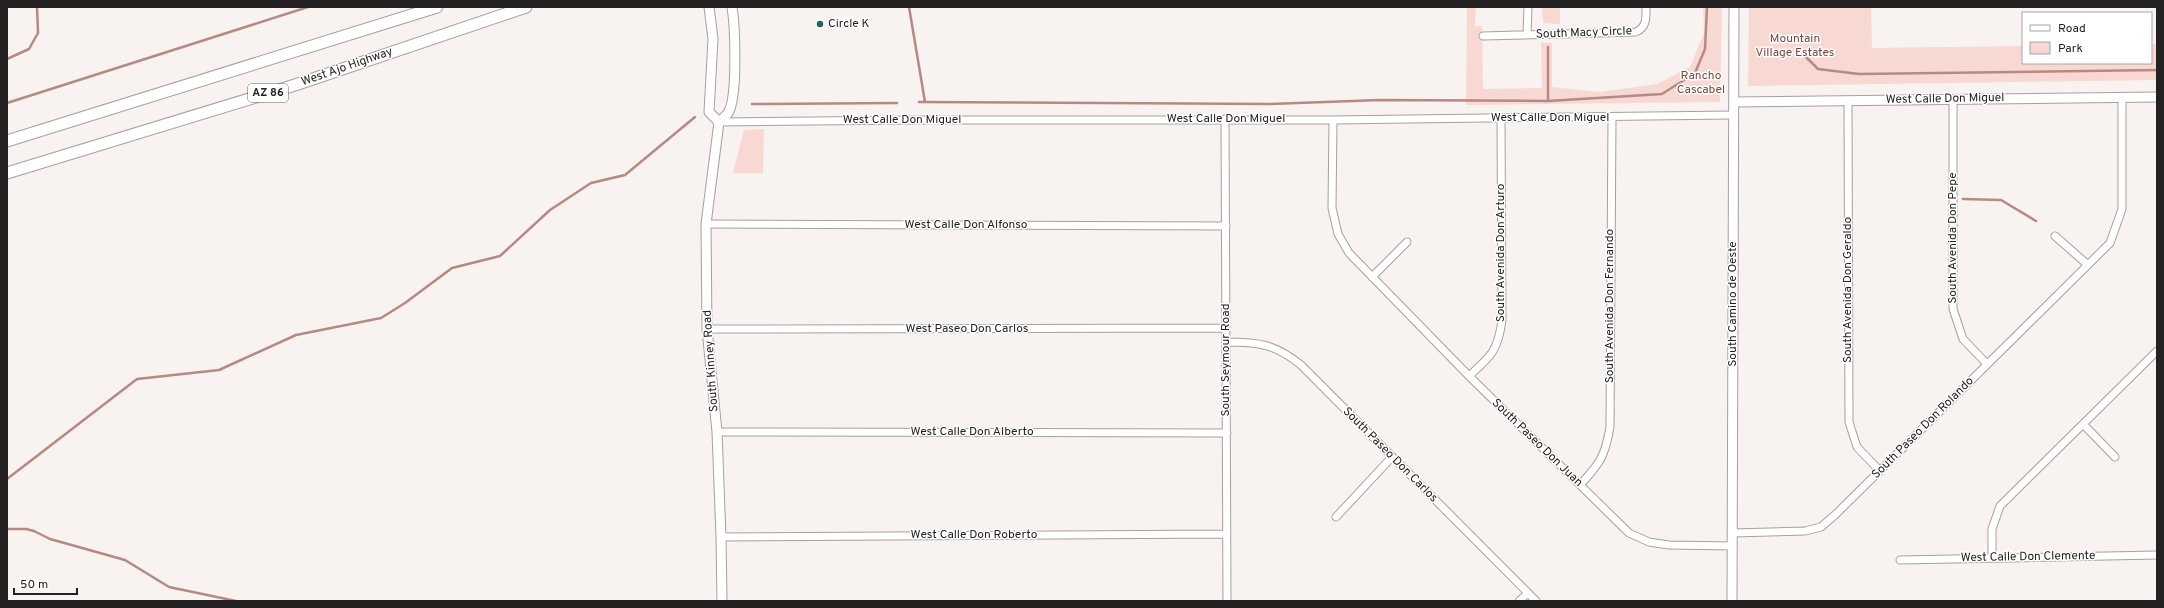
<svg xmlns="http://www.w3.org/2000/svg" width="2164" height="608" font-family="Overpass,sans-serif">
<rect width="100%" height="100%" fill="#f8f2f1"/>
<path fill="#f8d8d3" d="M1467 7H1476L1475 26H1482L1483 89 1542 88 1541 42 1552 43V87L1599 92 1657 84 1690 67 1704 33 1703 7H1722L1720 102 1466 105Z
M1542 7H1560V24L1543 23Z
M1749 7H1871L1872 48 2023 46V63H2151V44H2157V80L1748 86Z
M764 129 763 173H733L744 130Z"/>
<g fill="none" stroke-linecap="round" stroke-linejoin="round">
<path stroke="#b68a83" stroke-width="2.5" d="M909 7 925 102
M1548 47V101
M1800 51 1818 69 1859 74 2157 70
M7 59 29 49 38 33 37 7
M919 102 1269 104 1380 100 1548 101 1662 94 1695 73 1705 49 1707 7
M7 103 308 7
M752 104 897 103
M1963 199 2001 200 2036 221
M7 479 137 379 219 370 296 335 381 318 405 303 452 268 500 256 550 210 591 183 625 175 695 117
M7 529H26L34 531 50 539 125 560 169 587 236 601"/>
<defs>
<path id="street" d="M1527 35 1528 7
M1483 36 1636 32C1647 27 1646 18 1646 7
M1848 100 1849 422 1857 447 1879 470
M1953 100V309L1963 339 1987 364
M1225 119 1227 601
M1333 120 1332 208 1338 234 1349 253 1469 376 1629 533 1649 542 1669 545 1732 546
M719 122 912 120H1333L1733 115
M706 224 1226 226
M2055 236 2088 265
M1372 277 1407 242
M707 329 1226 328
M1226 342C1259 342 1275 344 1301 365L1536 601
M1469 376C1491 356 1498 351 1502 320L1501 118
M2083 424 2115 457
M717 432 1227 433
M1580 485C1600 463 1605 457 1610 427L1612 118
M1336 517 1392 457
M1732 533 1805 531 1821 527 1836 514 2110 243 2122 209V97
M721 537 1227 534
M1992 557V529L2000 506 2157 351
M1900 560 2157 555
M1519 601 1528 593"/>
<path id="secondary" d="M709 7 713 39 709 112 719 122
M1734 102 2157 97
M722 601 721 537 717 432 707 329 706 224 719 122C722 119 726 116 728 113 738 98 735 26 732 7
M1732 601 1734 7"/>
<path id="primary" d="M7 141 437 7
M7 173 295 85 526 7"/>
</defs>
<use href="#street" stroke="#a6a0a0" stroke-width="9"/>
<use href="#secondary" stroke="#a6a0a0" stroke-width="11"/>
<use href="#primary" stroke="#a6a0a0" stroke-width="13"/>
<use href="#street" stroke="#fff" stroke-width="7"/>
<use href="#secondary" stroke="#fff" stroke-width="9"/>
<use href="#primary" stroke="#fff" stroke-width="11"/>
</g>
<circle fill="#1f6559" stroke="#fff" stroke-width="1.5" cx="820" cy="24" r="4"/>
<g text-anchor="middle" dominant-baseline="central" stroke-width="3" stroke-linejoin="round" paint-order="stroke">
<rect fill="#fff" stroke="#656464" stroke-width="1" x="248" y="84" width="40" height="18" rx="3"/>
<g font-size="11" font-weight="bold" fill="#232121">
<text x="268" y="93">AZ 86</text>
</g>
<g font-size="12" fill="#232121" stroke="#fff" text-anchor="start">
<text x="828" y="24">Circle K</text>
</g>
<g font-size="12" fill="#232121" stroke="#fff">
<text transform="translate(1584 33) rotate(-2)">South Macy Circle</text>
<text transform="translate(347 67) rotate(-19)">West Ajo Highway</text>
<text transform="translate(1945 99) rotate(-1)">West Calle Don Miguel</text>
<text x="1550" y="118">West Calle Don Miguel</text>
<text x="1226" y="119">West Calle Don Miguel</text>
<text x="902" y="120">West Calle Don Miguel</text>
<text x="966" y="225">West Calle Don Alfonso</text>
<text transform="translate(1953 238) rotate(-90)">South Avenida Don Pepe</text>
<text transform="translate(1501 253) rotate(-90)">South Avenida Don Arturo</text>
<text transform="translate(1848 290) rotate(-90)">South Avenida Don Geraldo</text>
<text transform="translate(1733 304) rotate(-90)">South Camino de Oeste</text>
<text transform="translate(1610 306) rotate(-90)">South Avenida Don Fernando</text>
<text x="967" y="329">West Paseo Don Carlos</text>
<text transform="translate(1226 360) rotate(-90)">South Seymour Road</text>
<text transform="translate(711 361) rotate(-94)">South Kinney Road</text>
<text transform="translate(1923 428) rotate(-45)">South Paseo Don Rolando</text>
<text x="972" y="432">West Calle Don Alberto</text>
<text transform="translate(1537 443) rotate(44)">South Paseo Don Juan</text>
<text transform="translate(1390 455) rotate(45)">South Paseo Don Carlos</text>
<text x="974" y="535">West Calle Don Roberto</text>
<text transform="translate(2028 557) rotate(-1)">West Calle Don Clemente</text>
</g>
<g font-size="12" fill="#80433a" stroke="#fff">
<text x="1795" y="39">Mountain<tspan x="1795" dy="14">Village Estates</tspan></text>
<text x="1701" y="76">Rancho<tspan x="1701" dy="14">Cascabel</tspan></text>
</g>
</g>
<rect width="2164" height="608" fill="none" stroke="#232121" stroke-width="16"/>
<rect x="2022" y="12" width="130" height="52" fill="#ffffff" stroke="#a7a6a6"/>
<rect x="2030" y="25" width="20" height="6" fill="#ffffff" stroke="#a7a6a6"/>
<text x="2058" y="32" font-size="12" fill="#232121">Road</text>
<rect x="2030" y="42" width="20" height="12" fill="#f8d8d3" stroke="#a7a6a6"/>
<text x="2058" y="52" font-size="12" fill="#232121">Park</text>
<path d="M14 588v6h63v-6" fill="none" stroke="#232121" stroke-width="2"/>
<text x="20" y="588" font-size="12" fill="#232121" stroke="#ffffff" stroke-width="3" paint-order="stroke">50 m</text>
</svg>
